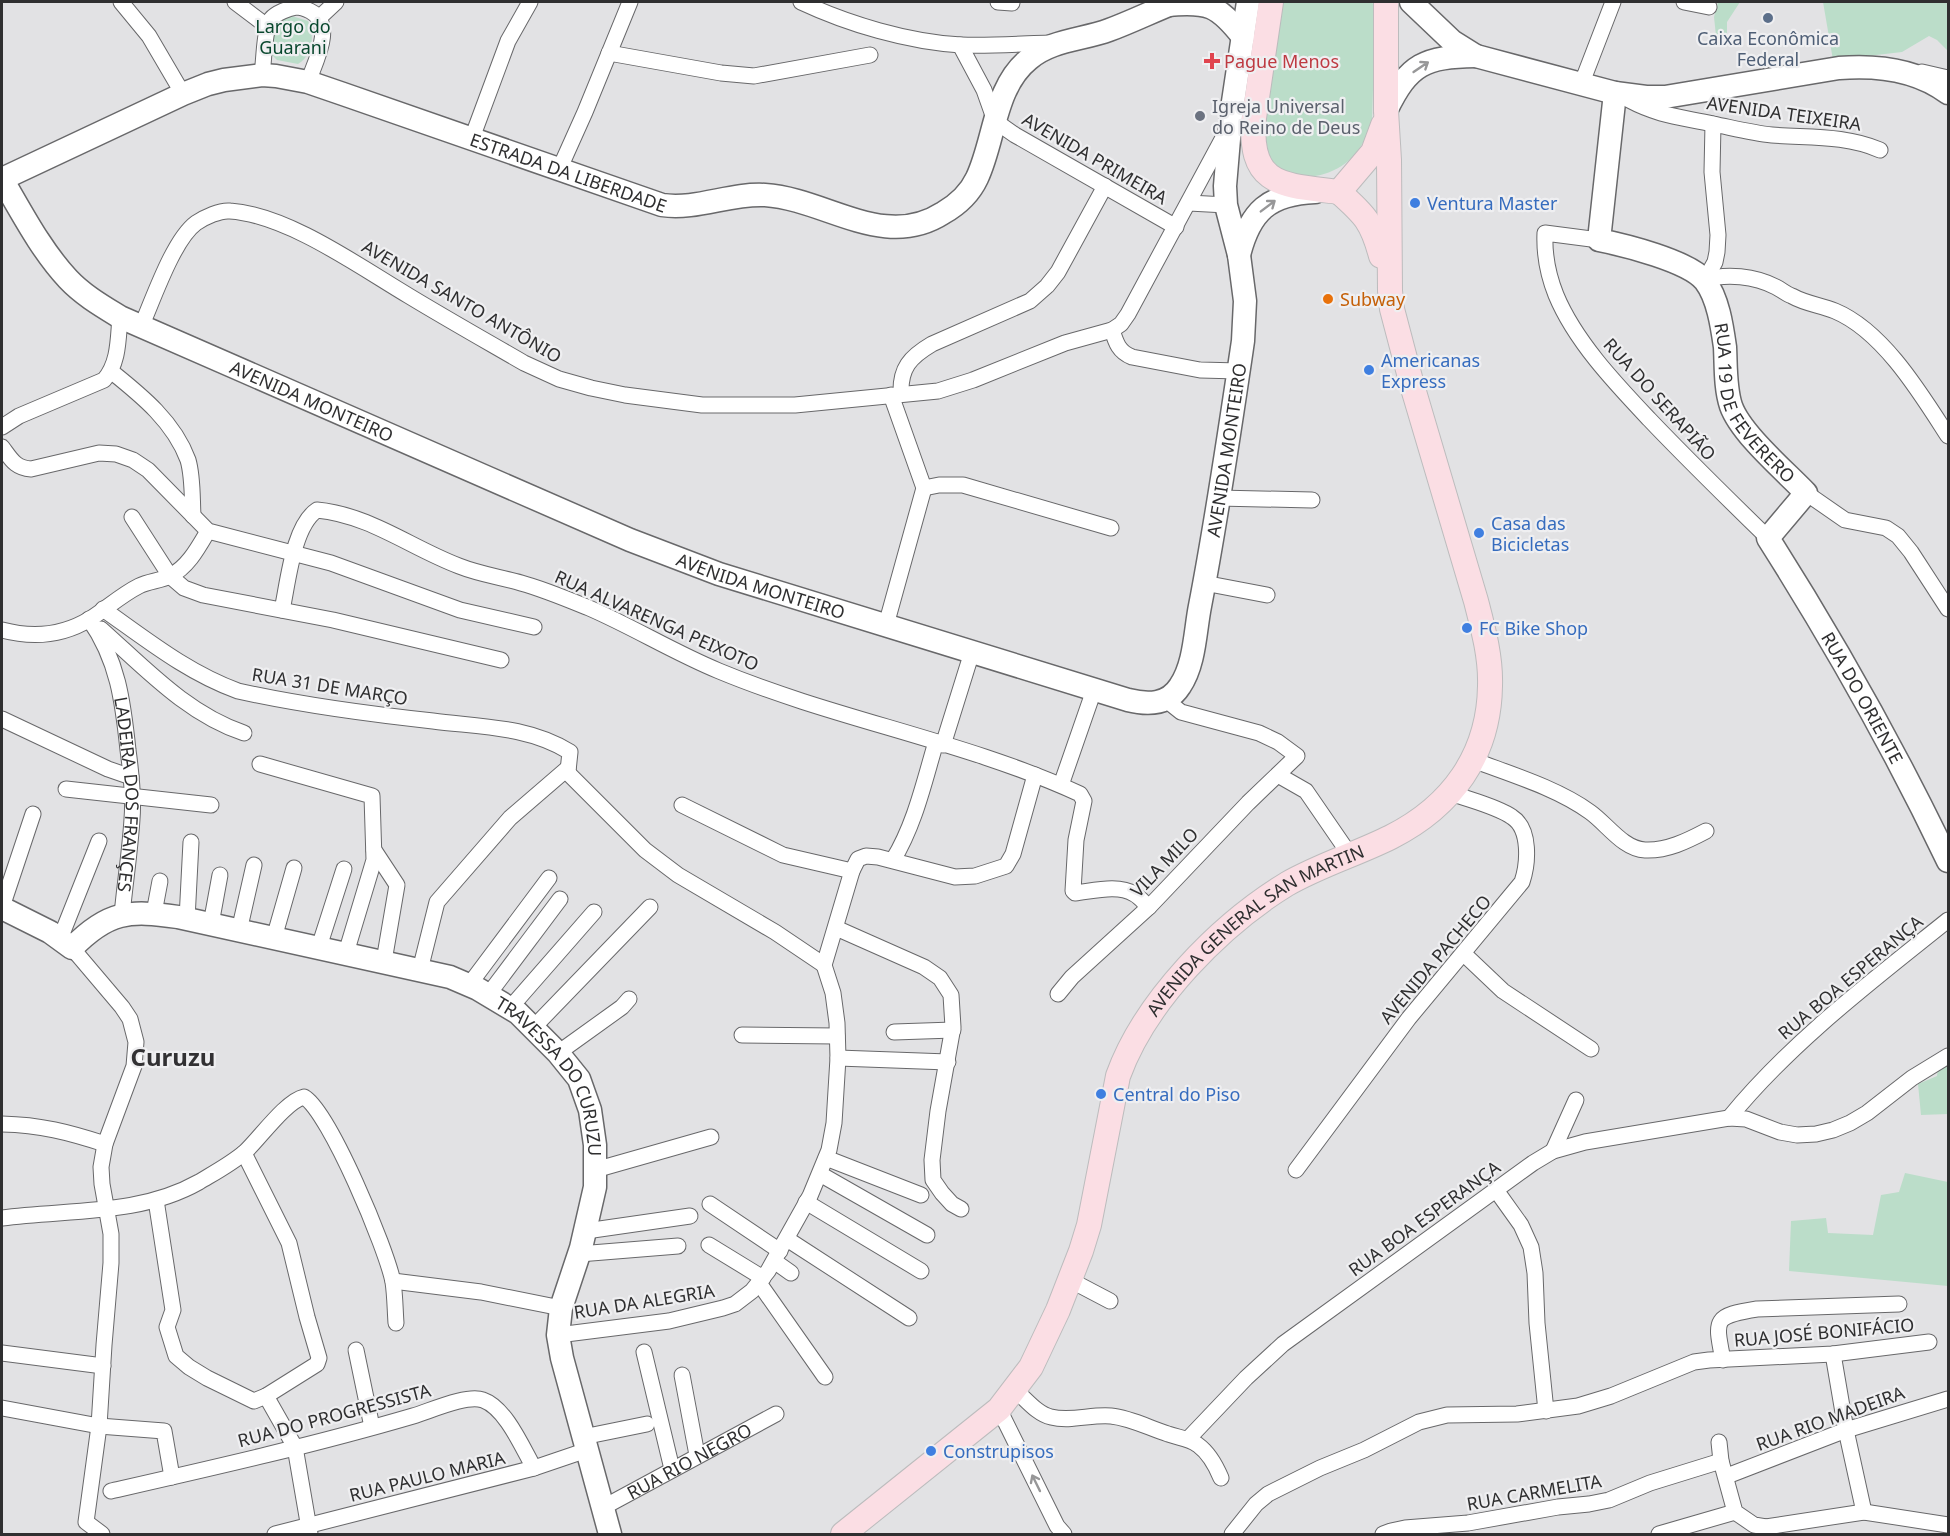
<svg xmlns="http://www.w3.org/2000/svg" width="1950" height="1536" font-family="'Noto Sans',sans-serif">
<rect width="100%" height="100%" fill="#e2e2e4"/>
<path fill="#bbddc9" d="M1281 2H1372L1373 4 1375 22 1372 123C1363 148 1350 166 1324 174 1307 180 1274 175 1265 157 1255 135 1277 31 1281 2Z
M1718 2H1740L1727 22V34L1717 45 1714 17Z
M1823 2H1948V51L1937 40 1929 36 1902 52 1833 60Z
M292 16 308 21C315 35 313 55 298 64L277 60 272 55C270 37 273 22 292 16Z
M1948 1065V1114L1921 1115 1918 1084 1937 1076 1938 1069Z
M1905 1173 1948 1182V1286L1789 1271 1791 1221 1826 1218 1828 1233 1873 1235 1881 1195 1899 1192Z"/>
<g fill="none" stroke-linecap="round" stroke-linejoin="round">
<defs>
<g id="street">
<path d="M121 2 149 36 183 94"/>
<path d="M235 2 268 27"/>
<path d="M801 2C848 24 908 42 961 45 990 46 1020 44 1049 43"/>
<path d="M998 2 1012 3"/>
<path d="M1684 2 1709 7"/>
<path d="M320 17 336 2"/>
<path d="M960 45 984 90 995 121 1015 135 1176 227"/>
<path d="M609 53 721 73 754 76 870 55"/>
<path d="M1922 72 1948 78"/>
<path d="M262 75C264 61 264 30 271 19 276 13 289 8 296 7 301 7 306 9 310 11 336 24 315 62 308 82"/>
<path d="M1581 85 1613 2"/>
<path d="M1629 100C1659 116 1681 117 1713 124 1733 128 1752 133 1772 135 1809 138 1845 135 1880 150"/>
<path d="M472 138 508 41 530 2"/>
<path d="M559 170 585 112 630 2"/>
<path d="M1189 203 1226 205"/>
<path d="M1599 240 1545 233C1544 255 1548 275 1556 295 1575 341 1615 383 1649 419 1687 459 1728 499 1768 538"/>
<path d="M1705 280C1726 273 1755 276 1776 287 1782 290 1786 294 1792 296 1806 304 1821 305 1835 311 1883 331 1921 394 1948 436"/>
<path d="M1705 280 1715 262 1717 252 1718 235 1712 172 1713 124"/>
<path d="M141 327C153 300 173 240 196 223 205 217 220 210 230 211 288 215 360 267 409 296 447 319 486 341 524 363L559 379 591 388 625 395 702 405H795L938 391 973 380 1065 343 1112 330 1121 324 1128 314 1225 134"/>
<path d="M1112 330C1116 343 1119 352 1132 357L1200 370 1239 371"/>
<path d="M112 372C142 396 174 422 188 460 193 477 192 498 193 516"/>
<path d="M901 394C900 368 910 357 932 344L1030 301 1047 286 1058 272 1105 186"/>
<path d="M891 395 924 488"/>
<path d="M2 427 19 416 104 380C119 363 118 339 120 317"/>
<path d="M2 447C11 459 15 468 31 469L99 453 116 454 133 460 148 470 208 531 331 563 460 610 534 627"/>
<path d="M924 488 939 485H963L1111 528"/>
<path d="M1806 493 1845 520 1886 528 1898 536 1911 552 1948 609"/>
<path d="M1218 498 1312 500"/>
<path d="M132 517 170 576 184 588 203 595 333 620 501 660"/>
<path d="M1204 583 1267 595"/>
<path d="M103 609C147 640 188 673 238 691 301 705 368 714 433 721 480 727 528 726 570 752L568 771 570 775 645 850 678 875 775 932 824 965"/>
<path d="M282 610C288 583 293 526 317 510 370 515 411 548 459 566 479 574 500 577 521 583 543 589 567 599 589 608 633 627 675 653 719 671 837 720 965 741 1080 794L1084 801 1076 840 1073 891 1075 893C1093 891 1119 884 1134 894 1140 897 1144 903 1149 907"/>
<path id="s1" d="M89 619C118 660 123 702 128 750 131 772 134 796 132 819 130 851 125 883 122 915"/>
<path d="M886 625 924 488"/>
<path d="M101 629C145 668 187 714 244 733"/>
<path d="M2 630C32 638 62 636 90 619 106 609 121 595 139 586 149 581 160 581 170 576 188 567 198 548 208 531"/>
<path d="M2 719 108 769 131 777"/>
<path d="M943 745 972 652"/>
<path d="M1473 760C1510 774 1557 788 1590 812 1607 824 1623 849 1645 850 1667 851 1687 841 1706 831"/>
<path d="M260 764 372 796 374 860 346 953"/>
<path d="M1278 775 1306 791 1350 855"/>
<path d="M1061 785 1094 690"/>
<path d="M66 789 211 805"/>
<path d="M682 805 783 855 852 871 858 859 866 856 878 857 955 877 975 876 1006 866 1013 854 1035 775"/>
<path d="M374 850 397 885 384 961"/>
<path d="M893 860C915 824 924 782 936 742"/>
<path d="M2 907 33 814"/>
<path d="M154 913 160 881"/>
<path d="M187 919 191 842"/>
<path d="M211 924 220 875"/>
<path d="M836 928 924 967 940 978 951 995 953 1027 938 1111 932 1160 933 1180 942 1193 952 1204 961 1209"/>
<path d="M239 931 254 865"/>
<path d="M274 938 294 868"/>
<path d="M60 939 99 841"/>
<path d="M319 947 344 869"/>
<path d="M72 948 122 1007 130 1019 136 1042 134 1066 105 1144 101 1167 102 1184 111 1234V1263L104 1345 99 1426 86 1522 102 1534"/>
<path d="M1464 954 1503 991 1591 1049"/>
<path d="M420 970 437 902 510 818 568 768"/>
<path d="M469 985 549 878"/>
<path d="M1058 994 1072 977 1149 907 1248 803 1297 756 1278 742 1259 733 1181 712 1166 700"/>
<path d="M488 995 560 899"/>
<path d="M510 1008 594 912"/>
<path d="M533 1028 650 907"/>
<path d="M894 1032 953 1030"/>
<path d="M742 1035 837 1036"/>
<path d="M558 1053 622 1007 629 999"/>
<path d="M838 1058 948 1062"/>
<path d="M1729 1118C1791 1042 1872 981 1948 920"/>
<path d="M2 1124C41 1125 68 1132 105 1144"/>
<path d="M1553 1151 1576 1100"/>
<path d="M826 1158 921 1195"/>
<path d="M595 1170 711 1137"/>
<path d="M1296 1170 1409 1018 1522 882C1528 864 1531 829 1512 817 1496 806 1469 800 1451 793"/>
<path d="M820 1174 927 1235"/>
<path d="M1496 1190 1521 1225 1531 1247 1535 1273 1537 1323 1546 1411"/>
<path d="M156 1200 173 1310 167 1327 176 1356 189 1367 207 1378 254 1401 266 1396 317 1364 319 1358 307 1317 289 1243 244 1153"/>
<path d="M806 1202 921 1271"/>
<path d="M710 1204 780 1251"/>
<path d="M2 1218C67 1209 139 1216 199 1182 214 1173 231 1164 245 1152 260 1138 286 1101 304 1097 329 1111 387 1250 393 1282 395 1295 395 1309 396 1323"/>
<path d="M586 1231 690 1216"/>
<path d="M787 1239 909 1318"/>
<path d="M709 1245 763 1278"/>
<path d="M579 1254 678 1246"/>
<path d="M774 1261 791 1273"/>
<path d="M1070 1280 1110 1301"/>
<path d="M393 1281 481 1292 561 1308"/>
<path d="M759 1283 825 1377"/>
<path d="M558 1335 669 1321 723 1308 735 1304 752 1291 768 1271 810 1196 829 1150 834 1123 838 1058 837 1023 833 993 824 965 852 871"/>
<path d="M356 1350 372 1427"/>
<path d="M644 1352 672 1469"/>
<path d="M2 1353 103 1366"/>
<path d="M1833 1354 1846 1430 1864 1512"/>
<path d="M1723 1360C1715 1319 1713 1316 1757 1309L1899 1304"/>
<path d="M682 1375 697 1455"/>
<path d="M1015 1390C1026 1399 1037 1414 1051 1417 1071 1422 1092 1414 1111 1416 1131 1418 1149 1428 1168 1434 1179 1438 1189 1438 1198 1445 1209 1453 1216 1466 1221 1478"/>
<path d="M266 1396 295 1447 310 1534"/>
<path d="M2 1408 99 1426 164 1431 172 1477"/>
<path d="M999 1409 1057 1526 1064 1534"/>
<path d="M583 1437 647 1424"/>
<path d="M1188 1439 1246 1378 1283 1344 1533 1163 1553 1151 1585 1142 1729 1118 1746 1119 1780 1132 1797 1135 1816 1134 1833 1130 1850 1123 1867 1113 1912 1078 1948 1056"/>
<path d="M1719 1442 1721 1461 1735 1512 1754 1525 1766 1527 1864 1512 1948 1525"/>
<path d="M1727 1476 1846 1430 1948 1399"/>
<path d="M111 1491C212 1468 314 1445 413 1416 430 1411 467 1394 483 1400 506 1408 523 1449 534 1468"/>
<path id="s2" d="M602 1508 776 1414"/>
<path d="M275 1534 534 1468 587 1450"/>
<path d="M1232 1534 1256 1504 1268 1494 1320 1468 1364 1450 1419 1422 1447 1415 1517 1414 1578 1406 1611 1396 1694 1362 1709 1360 1833 1354 1929 1342"/>
<path d="M1383 1534 1391 1531 1405 1528 1468 1523 1558 1507 1589 1504 1609 1500 1650 1483 1721 1461"/>
<path d="M1659 1534 1735 1512"/>
</g>
<g id="secondary">
<path d="M1411 2 1452 41 1476 56 1615 93 1646 97H1665L1839 68C1877 65 1916 69 1948 93"/>
<path d="M1167 5C1208 1 1218 5 1243 37"/>
<path id="s3" d="M1615 93 1599 240C1624 245 1689 261 1705 281 1718 298 1722 326 1725 347 1726 366 1725 388 1731 406 1741 434 1785 471 1806 493L1768 538C1834 642 1895 750 1948 861"/>
<path d="M1386 111C1409 63 1425 57 1476 56"/>
<path id="s4" d="M2 179C22 213 41 250 68 279 83 295 102 306 120 317L630 540 719 574 1128 700C1148 705 1168 705 1180 686 1195 664 1195 631 1200 606 1217 518 1230 429 1243 341L1245 301 1239 255 1226 205 1225 186 1231 115 1248 2"/>
<path id="s5" d="M2 179 183 94 208 84 224 80 262 75 276 76 308 82 343 94 662 205C697 210 730 193 765 195 826 199 884 251 943 213 957 205 970 193 977 178 995 140 994 87 1029 59 1051 40 1082 40 1109 30 1131 22 1153 11 1176 2"/>
<path d="M1239 255C1250 211 1269 194 1315 192"/>
<path id="s6" d="M2 908 50 932 72 948C108 911 129 910 178 917L450 977 478 989 518 1013 558 1053 579 1079 590 1110 595 1145V1187L581 1248 561 1308 558 1335 562 1358 610 1534"/>
</g>
<g id="primary">
<path d="M1271 2 1254 118C1248 187 1283 185 1339 192"/>
<path d="M1339 192C1365 215 1372 222 1381 256"/>
<path d="M1339 192 1373 152 1383 125"/>
<path id="s7" d="M843 1534 999 1409 1031 1367 1058 1310 1081 1251 1089 1225 1118 1076C1145 1001 1220 925 1287 884 1320 865 1357 854 1391 837 1452 806 1489 755 1490 686 1491 657 1483 628 1476 601L1412 385 1392 309 1390 291 1389 160 1386 111V2"/>
</g>
</defs>
<use href="#street" stroke="#68686a" stroke-width="17"/>
<use href="#secondary" stroke="#68686a" stroke-width="25"/>
<use href="#primary" stroke="#bcbcbd" stroke-width="26"/>
<use href="#street" stroke="#fff" stroke-width="15"/>
<use href="#secondary" stroke="#fff" stroke-width="22"/>
<use href="#primary" stroke="#fbdee4" stroke-width="24"/>
</g>
<defs><path id="oneway-shaft" d="M-6 0H5M1.5-3L5.5 0L1.5 3" fill="none" stroke-width="1.6" stroke-linecap="round" stroke-linejoin="round" transform="scale(1.5)"/></defs>
<g stroke="#979798">
<use href="#oneway-shaft" transform="translate(1421 67) rotate(-34)"/>
<use href="#oneway-shaft" transform="translate(1268 206) rotate(-37)"/>
<use href="#oneway-shaft" transform="translate(1036 1483) rotate(-116)"/>
</g>
<circle fill="#5c6f8a" stroke="#efeff1" stroke-width="2" cx="1768" cy="18" r="6"/>
<path fill="#e0444e" stroke="#efeff1" stroke-width="2" d="M1209 52h6v6h6v6h-6v6h-6v-6h-6v-6h6z"/>
<circle fill="#6b7280" stroke="#efeff1" stroke-width="2" cx="1200" cy="116" r="6"/>
<g fill="#3f7fe0" stroke="#efeff1" stroke-width="2">
<circle cx="1415" cy="203" r="6"/>
<circle cx="1369" cy="370" r="6"/>
<circle cx="1479" cy="533" r="6"/>
<circle cx="1467" cy="628" r="6"/>
<circle cx="1101" cy="1094" r="6"/>
<circle cx="931" cy="1451" r="6"/>
</g>
<circle fill="#e8710a" stroke="#efeff1" stroke-width="2" cx="1328" cy="299" r="6"/>
<g text-anchor="middle" dominant-baseline="central" stroke-width="4.5" stroke-linejoin="round" paint-order="stroke">
<g font-size="18" fill="#08472d" stroke="#efeff1">
<text x="293" y="26">Largo do<tspan x="293" dy="21">Guarani</tspan></text>
</g>
<g font-size="18" fill="#4e5e75" stroke="#efeff1">
<text x="1768" y="38">Caixa Econômica<tspan x="1768" dy="21">Federal</tspan></text>
</g>
<g font-size="18" fill="#be3a42" stroke="#efeff1" text-anchor="start">
<text x="1224" y="61">Pague Menos</text>
</g>
<g font-size="18" fill="#5b616d" stroke="#efeff1" text-anchor="start">
<text x="1212" y="106">Igreja Universal<tspan x="1212" dy="21">do Reino de Deus</tspan></text>
</g>
<g font-size="18" fill="#2f2f30" stroke="#efeff1">
<text transform="translate(1784 113) rotate(8)">AVENIDA TEIXEIRA</text>
<text transform="translate(1095 158) rotate(30)">AVENIDA PRIMEIRA</text>
<text stroke="none"><textPath href="#s5" startOffset="604">ESTRADA DA LIBERDADE</textPath></text>
<text transform="translate(462 301) rotate(30)">AVENIDA SANTO ANTÔNIO</text>
<text transform="translate(1660 399) rotate(48)">RUA DO SERAPIÃO</text>
<text stroke="none"><textPath href="#s3" startOffset="398">RUA 19 DE FEVERERO</textPath></text>
<text stroke="none"><textPath href="#s4" startOffset="394">AVENIDA MONTEIRO</textPath></text>
<text stroke="none"><textPath href="#s4" startOffset="1564">AVENIDA MONTEIRO</textPath></text>
<text stroke="none"><textPath href="#s4" startOffset="880">AVENIDA MONTEIRO</textPath></text>
<text transform="translate(657 620) rotate(24)">RUA ALVARENGA PEIXOTO</text>
<text transform="translate(330 686) rotate(9)">RUA 31 DE MARÇO</text>
<text stroke="none"><textPath href="#s3" startOffset="752">RUA DO ORIENTE</textPath></text>
<text stroke="none"><textPath href="#s1" startOffset="183">LADEIRA DOS FRANÇES</textPath></text>
<text transform="translate(1164 862) rotate(-46)">VILA MILO</text>
<text stroke="none"><textPath href="#s7" startOffset="765">AVENIDA GENERAL SAN MARTIN</textPath></text>
<text transform="translate(1435 959) rotate(-50)">AVENIDA PACHECO</text>
<text transform="translate(1850 977) rotate(-40)">RUA BOA ESPERANÇA</text>
<text stroke="none"><textPath href="#s6" startOffset="626">TRAVESSA DO CURUZU</textPath></text>
<text transform="translate(1424 1218) rotate(-36)">RUA BOA ESPERANÇA</text>
<text transform="translate(644 1301) rotate(-9)">RUA DA ALEGRIA</text>
<text transform="translate(1824 1332) rotate(-5)">RUA JOSÉ BONIFÁCIO</text>
<text transform="translate(334 1415) rotate(-15)">RUA DO PROGRESSISTA</text>
<text transform="translate(1830 1418) rotate(-20)">RUA RIO MADEIRA</text>
<text stroke="none"><textPath href="#s2" startOffset="99">RUA RIO NEGRO</textPath></text>
<text transform="translate(427 1476) rotate(-14)">RUA PAULO MARIA</text>
<text transform="translate(1534 1492) rotate(-10)">RUA CARMELITA</text>
</g>
<g font-size="18" fill="#366cbe" stroke="#efeff1" text-anchor="start">
<text x="1427" y="203">Ventura Master</text>
<text x="1381" y="360">Americanas<tspan x="1381" dy="21">Express</tspan></text>
<text x="1491" y="523">Casa das<tspan x="1491" dy="21">Bicicletas</tspan></text>
<text x="1479" y="628">FC Bike Shop</text>
<text x="1113" y="1094">Central do Piso</text>
<text x="943" y="1451">Construpisos</text>
</g>
<g font-size="18" fill="#c56008" stroke="#efeff1" text-anchor="start">
<text x="1340" y="299">Subway</text>
</g>
<g font-size="24" font-weight="bold" fill="#323133" stroke="#efeff1">
<text x="173" y="1056">Curuzu</text>
</g>
</g>
<rect width="1950" height="1536" fill="none" stroke="#2f2f30" stroke-width="6"/>
</svg>
